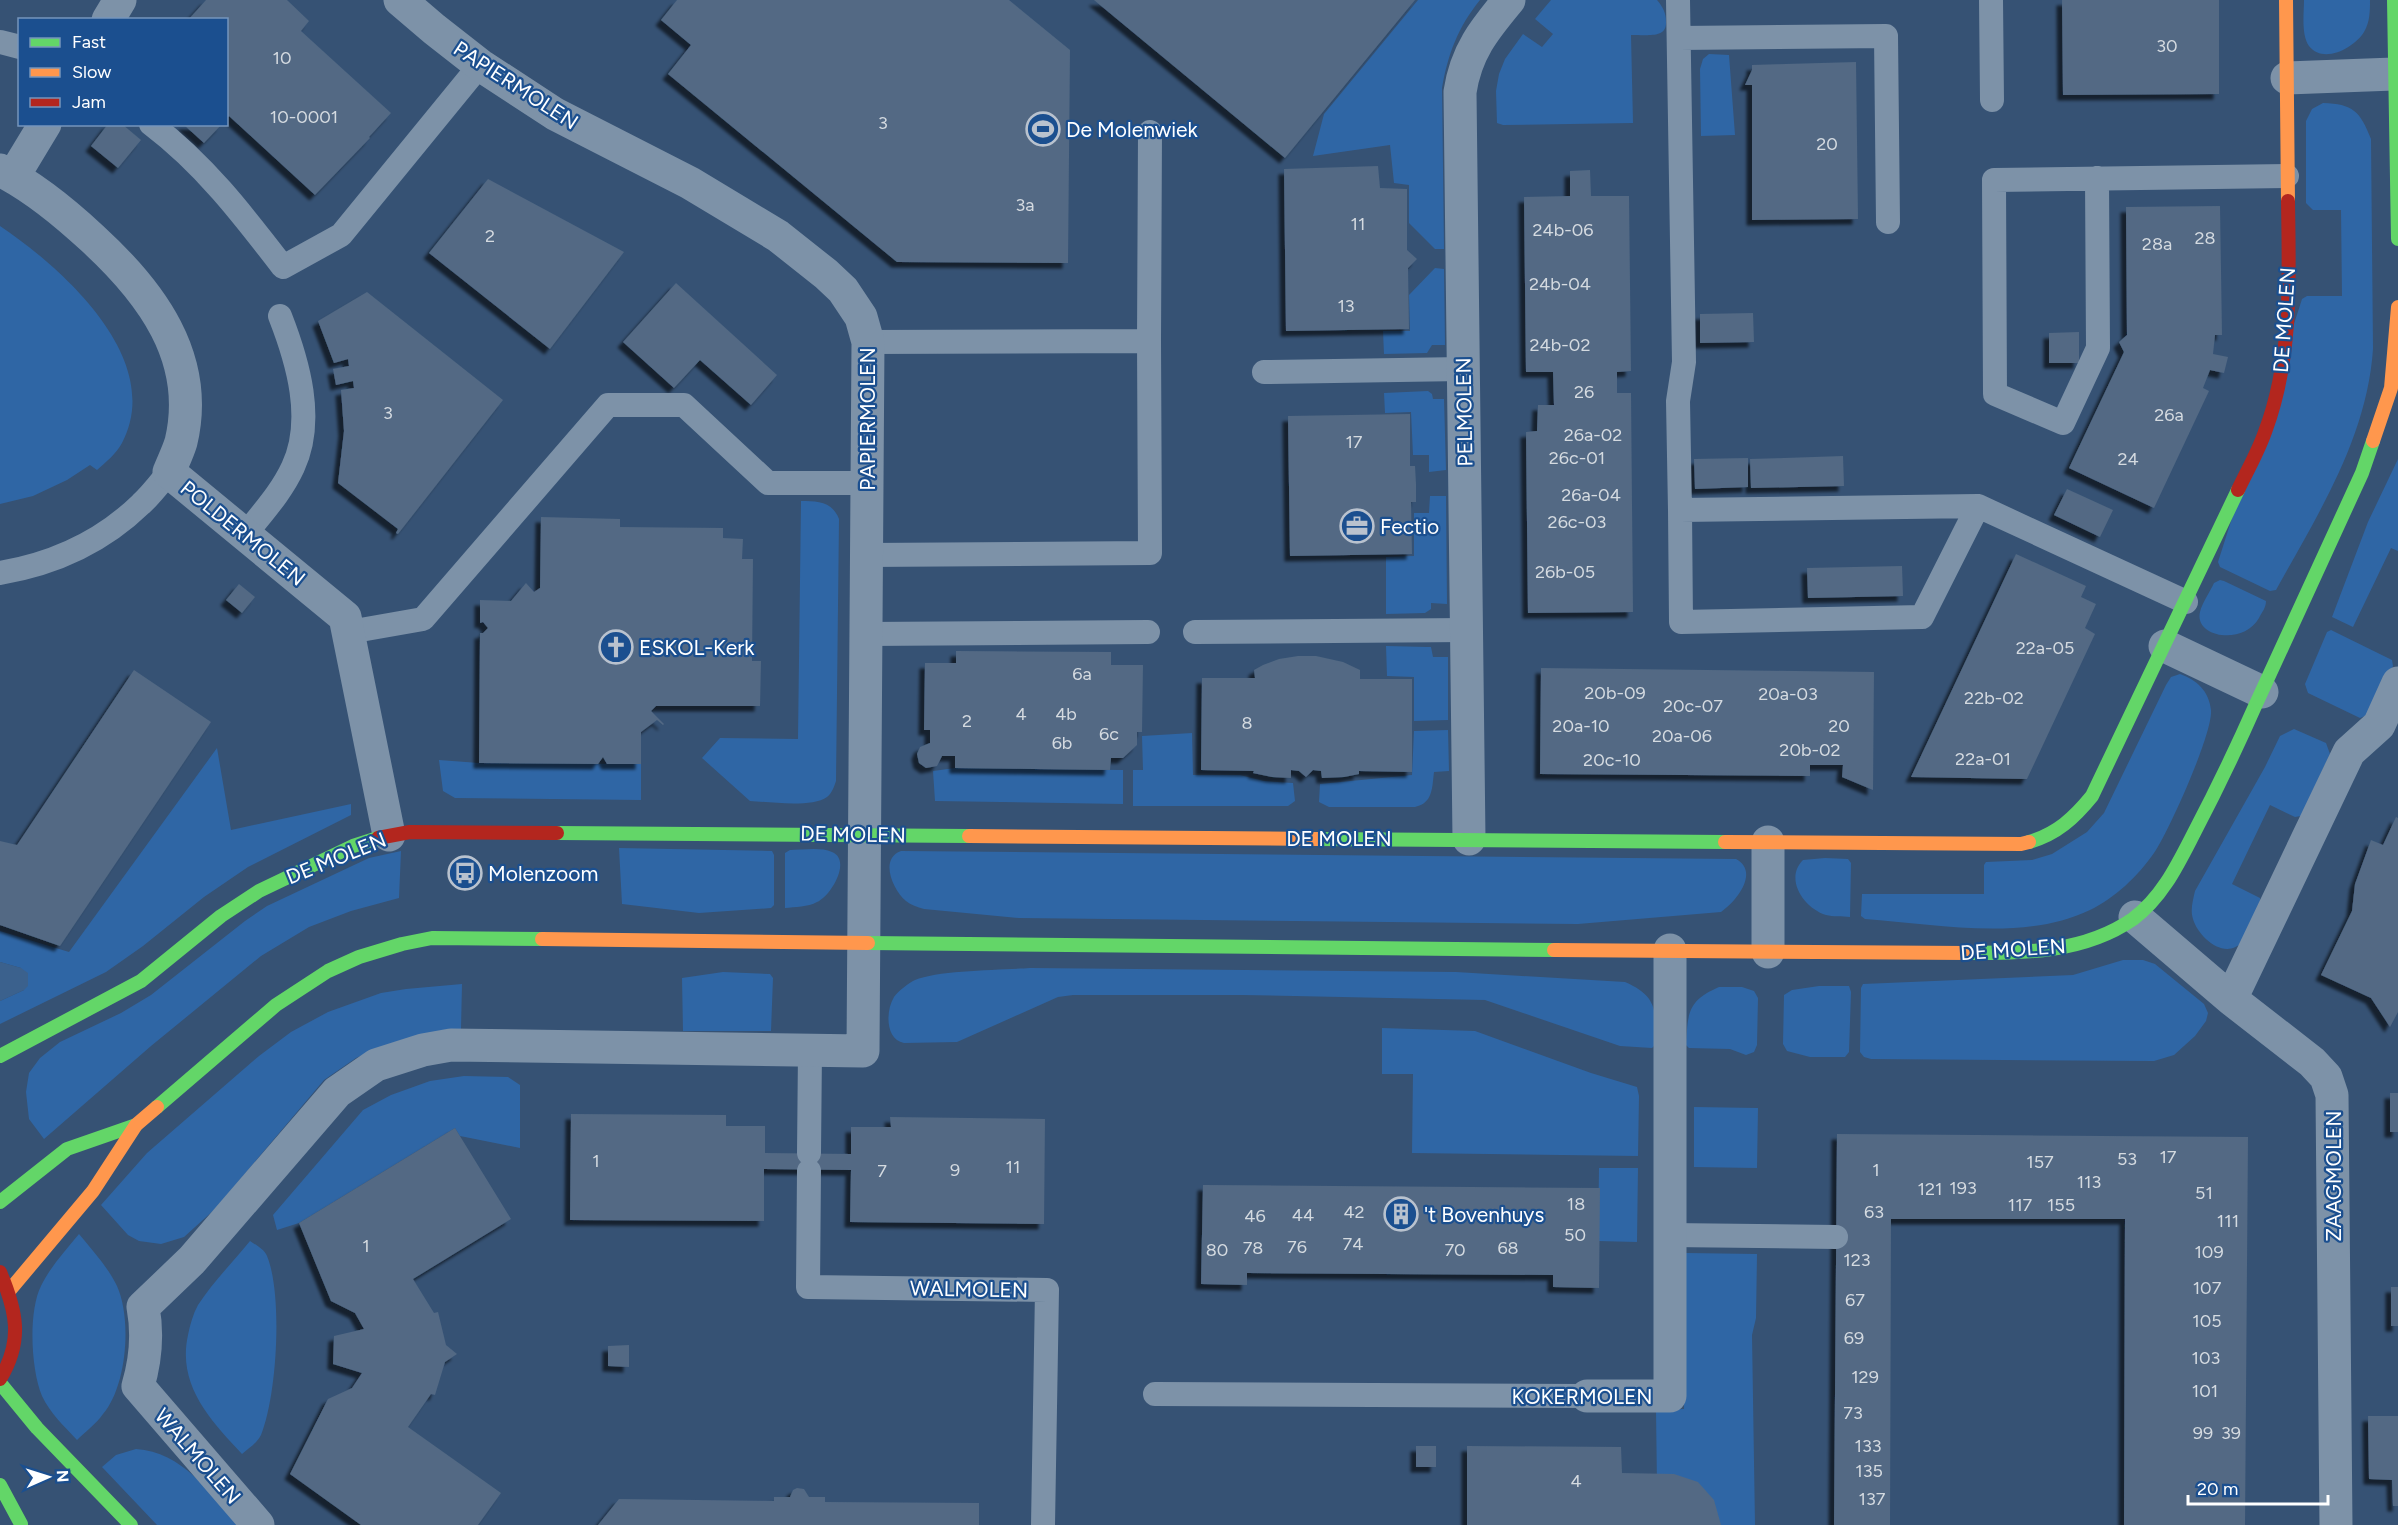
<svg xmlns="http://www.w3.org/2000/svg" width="2398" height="1525" font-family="Figtree,sans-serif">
<defs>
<filter id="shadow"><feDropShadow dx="-5.5" dy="5.5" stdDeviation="1.5" flood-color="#0009"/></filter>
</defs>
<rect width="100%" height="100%" fill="#365274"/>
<path fill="#2f66a5" d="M1418 0H1480C1458 27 1448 54 1442 88L1444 249H1435L1409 223V185L1394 183 1390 145 1313 156 1324 114Z
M1551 0H1657C1663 7 1666 13 1666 22 1667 40 1644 34 1631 35L1633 123 1503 125 1497 123 1496 91 1499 74 1505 59 1523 34 1542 47 1553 34 1535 19Z
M2304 0H2370C2370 11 2370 22 2364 32 2355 47 2324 65 2309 46 2301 35 2304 13 2304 0Z
M1709 54 1729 55 1735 135 1701 136 1700 69 1703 59Z
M2323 103C2353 104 2360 111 2371 139L2373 349C2367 438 2318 514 2276 590L2270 591 2220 567 2218 562 2302 299 2307 296H2342L2341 210H2313L2306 203V121L2312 109Z
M0 226C61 267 166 359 122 443 116 454 106 462 97 470L90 465 67 480 33 496 0 504Z
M1435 268 1444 269 1445 345H1432L1427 353 1384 354 1383 331H1410L1409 295Z
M1428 391 1432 394 1433 399H1444L1446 470 1429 472V455H1413L1411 412 1385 413 1384 393Z
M2398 459V551L2391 548 2353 627 2332 617 2368 522Z
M1430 496H1446L1447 604 1431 603V609L1425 613 1386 614V557L1414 556V513H1429Z
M801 501C817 501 832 501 839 519L836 781C834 787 832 793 827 797 812 808 769 802 750 801L702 758 720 738 798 739Z
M2220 580 2224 581 2266 601C2266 608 2262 612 2259 618 2243 646 2194 637 2200 612 2202 603 2210 592 2214 583Z
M2331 630 2392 660 2393 666 2370 714 2360 718 2308 693 2305 684 2327 632Z
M1386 646 1427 647H1431L1433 657H1448V720L1414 721V677L1387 676Z
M2180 674C2197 680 2209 691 2211 710 2213 733 2169 831 2154 853 2138 876 2115 898 2090 910 2024 942 1936 924 1865 919L1861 916 1862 894H1984V865L1986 862 2032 860 2052 854 2087 832 2104 813 2166 685 2171 677Z
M2294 729 2326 743 2330 754 2301 816 2295 817 2270 805 2232 884 2260 898V903C2255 915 2250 932 2242 942 2225 961 2198 937 2193 919 2190 910 2193 900 2195 891L2265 767 2280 736Z
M1448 730 1449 771 1434 772C1432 788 1433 803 1415 807H1329L1319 802 1320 784 1412 775 1414 731Z
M1192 733 1193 775H1240L1264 781 1293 783 1295 801 1288 806H1133V770H1143L1142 736Z
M217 748 231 830 351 804V815L248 867 204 897 143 946 106 972 0 1024V1001L24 990 21 968 0 962V931L69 952Z
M439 760 479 763 641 764V800L455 798 443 791Z
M955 768 1123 770V804L935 801 933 771Z
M619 848 772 851 774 855V905L771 908 699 913 622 904Z
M790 850C802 850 821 847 832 852 852 860 831 896 817 902 808 907 795 907 785 908V853Z
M401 851 399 898 351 911 309 927 261 956 151 1046 44 1139 29 1119 26 1092 29 1073 40 1058 60 1042 121 1013 151 995 245 921 267 906 369 858Z
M901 851 1736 859C1760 872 1736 902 1721 912L1578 924 1019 918 924 909C917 907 911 905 906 901 893 890 879 859 901 851Z
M1825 858 1848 859 1851 863 1850 917C1842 916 1833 917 1826 915 1804 908 1784 879 1803 860Z
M2123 960H2143L2155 964 2204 1004 2208 1013 2206 1021 2195 1036 2174 1055 2154 1061 1871 1059 1864 1057 1860 1052 1861 988 1863 984 2073 975Z
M1030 968 1456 972 1625 982C1658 996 1656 1012 1656 1044L1652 1048 1620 1046 1485 1000 1242 995H1073L1058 997 957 1042 904 1043C886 1040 885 1012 894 997 898 991 909 983 915 980 938 970 1002 970 1030 968Z
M723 972 770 974 773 978 771 1031H683L682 978Z
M462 984 461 1029 439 1031 380 1047 356 1058 324 1080 215 1209 184 1237 161 1244 139 1241 128 1235 101 1205 147 1153 259 1056 291 1032 328 1012 381 993 406 989Z
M1819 986H1849L1851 992 1849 1052 1845 1057H1810L1787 1051 1783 1044 1784 995 1792 990Z
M1719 987H1742L1754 991 1758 998 1757 1045 1754 1052 1746 1055 1730 1049 1689 1048 1686 1045C1688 1013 1687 1001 1719 987Z
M1382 1028 1475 1031 1591 1073 1637 1087 1639 1096 1638 1156 1412 1153 1413 1074H1382Z
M464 1076 508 1077 520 1085V1148L460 1136 455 1128 299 1223 277 1230 273 1215 363 1110 391 1095 430 1081Z
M1694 1107 1758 1108 1757 1168 1694 1167Z
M1599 1168H1638L1637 1242 1598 1241Z
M79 1234C92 1250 108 1267 117 1286 132 1319 127 1386 103 1414 96 1424 85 1432 77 1440 64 1426 50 1413 42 1396 31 1370 28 1312 41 1286 50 1267 66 1250 79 1234Z
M250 1241C256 1245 265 1250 267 1256 283 1295 277 1396 261 1435 257 1443 249 1448 242 1454 210 1420 177 1385 188 1335 190 1325 193 1314 198 1305 213 1282 233 1262 250 1241Z
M1686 1253 1757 1254 1756 1318 1752 1335 1755 1525H1708L1657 1486 1656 1410 1684 1409Z
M136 1449C182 1452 210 1492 237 1525H157L102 1467 116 1455Z"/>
<path fill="#3b618d" d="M0 962 21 968 28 973V986L24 990 0 1001Z"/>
<path fill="#526984" filter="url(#shadow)" d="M206 0H287L309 21 301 31 391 113 369 137 370 138 315 195 229 116 226 119V20H188Z
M677 0H1009L1070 50 1068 263 897 262 668 74 691 45 661 20Z
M1094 0H1415L1285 158Z
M2062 0H2219V94L2063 95Z
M1856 62 1858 219 1752 220V85H1745L1752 70V65Z
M108 124H122L141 140 118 168 91 146Z
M183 124H222L204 143Z
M1378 166 1380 188 1407 189V250L1417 259 1408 268 1409 329 1286 331 1284 169Z
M1590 170 1591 196H1629L1631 371 1617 372V393H1631L1633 612 1528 613 1526 432 1537 431 1538 405H1554L1553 372H1526L1524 197 1570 196V171Z
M488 179 624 252 550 349 429 253Z
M2220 206 2222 335H2215L2213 354 2228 357 2224 373 2210 370 2203 388 2209 391 2154 508 2069 468 2124 352 2119 342 2127 335 2126 207Z
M676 283 777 375 751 405 700 360 674 388 623 342Z
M367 292 503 400 398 534 396 533 398 529 338 483 344 431 341 390 354 388 353 381 336 385 333 369 349 366 348 359 334 363 318 321Z
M1753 313 1754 342 1700 343V314Z
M2079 332V363H2049V333Z
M1410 414V466H1415L1416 484V502H1411L1412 554 1290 556 1288 416Z
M1843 456 1844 486 1751 488 1750 459Z
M1748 458V487L1695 489 1694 459Z
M2067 489 2113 510 2100 537 2054 515Z
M541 517 620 519V527L723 528V538L743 539 742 559H753L752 661H761L760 706H656L651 711 664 724 663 725 657 720 641 732V764H607L603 757 598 764 479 763 480 633H483L488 628 483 622 480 623V600L511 601 526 583 534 592 540 588Z
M2016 554 2086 586 2081 597 2096 604 2085 628 2095 634 2027 779 1911 777Z
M1902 566 1903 596 1808 598 1807 568Z
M239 584 255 597 242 613 226 600Z
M956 651 1111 652V665H1143L1142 732H1137V745L1123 758H1111L1110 770 955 768V756H942L937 766 926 768 919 763 917 754 920 747 930 743V730H924L925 663H956Z
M1298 656H1316L1343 662 1360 670V679H1412V772L1359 771V774L1344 777 1322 778 1321 771 1313 770 1306 777 1299 771 1291 770V778L1272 777 1253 773 1254 771 1201 770 1202 678H1255L1254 670 1263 665 1279 659Z
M1541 668 1874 672 1873 790 1842 777 1843 765H1810V776L1540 774Z
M134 670 211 722 60 946 0 925V841L17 845Z
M2396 817 2398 818V1012L2390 1027 2371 998 2321 975 2352 911 2355 884 2371 840 2383 845Z
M2390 1093H2398V1132H2390Z
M571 1114 726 1115V1126H765V1153L851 1154V1127H891L890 1117 1045 1119 1044 1224 850 1222 851 1170 764 1169V1221L570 1220Z
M455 1128 511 1219 413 1279 434 1313 438 1312 446 1345 457 1354 445 1362 435 1395 431 1394 408 1427 501 1493 478 1525H361L290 1474 328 1399 352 1388 362 1373 333 1364 334 1336 364 1329 355 1313 331 1301 299 1223Z
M1837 1134 2248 1137 2245 1525H2124L2125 1219H1891L1890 1525H1834Z
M1203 1185 1600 1188 1599 1288 1553 1287V1275L1247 1273V1285L1201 1284Z
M2391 1287H2398V1326H2391Z
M629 1345V1367L608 1366V1346Z
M2368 1416H2398V1506H2393L2392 1480 2369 1479Z
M1416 1446H1436V1467H1416Z
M1467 1446 1621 1447 1622 1473 1674 1474 1698 1482 1714 1500 1721 1525H1467Z
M797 1488 804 1489 809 1497H825V1502L979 1503V1525H598L619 1499 774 1501V1497H790L793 1490Z"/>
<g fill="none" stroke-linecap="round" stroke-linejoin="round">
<path stroke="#7d92a8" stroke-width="24" d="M1678 0 1684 362 1678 401 1680 510 1978 506 2186 602
M1991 0 1992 100
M1679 38 1886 36 1888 222
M0 42 20 47
M151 124C204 164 243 215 283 267L341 235 480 65
M2097 178 2098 348 2063 423 1995 394 1994 180 2287 176
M1149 341 1150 132
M1264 372 1463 369
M1680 510 1681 622 1922 617 1978 506
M245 535C262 513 281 493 293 467 315 420 298 362 280 316
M867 555 1150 553 1149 341 868 342
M0 573C53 564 102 542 141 504 151 495 160 483 169 472
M349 632 423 619 608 405H684L768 483H867
M1195 632 1467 630
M866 634 1148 632
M809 1153 810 1050
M809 1171 808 1287 1047 1290 1043 1525
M1670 1235 1836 1237
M1155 1394 1587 1396"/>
<path stroke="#7d92a8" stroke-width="33" d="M108 20 120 0
M2287 78 2394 74
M0 170C34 187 64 212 92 238 151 292 201 358 181 442 178 452 173 462 169 472L345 617 389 835
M13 177 45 124
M2165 646 2262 692
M1469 839 1460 92C1466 52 1484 30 1509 0
M1768 842V952
M2135 917 2231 999 2312 1062 2326 1077 2332 1095 2336 1525
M2231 999 2349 752 2379 725 2398 683
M1587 1396H1670V950
M258 1525 138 1386C146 1359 148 1334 143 1307L192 1260 337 1092 376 1065 423 1050 451 1045 863 1051 868 342 861 317 843 290 826 274 778 236 690 183 555 114 480 65 434 29 400 0"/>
<path stroke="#63d668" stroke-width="14" d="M2394 0 2398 239
M557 833 969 836
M1318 839 1725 842
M2029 842C2057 834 2074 818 2092 796L2238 490
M868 943 1554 950
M1967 953C2024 953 2084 953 2133 919 2163 897 2179 862 2195 831 2217 789 2237 747 2256 704 2292 627 2327 550 2362 473L2373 441
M0 1056 141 981 221 916 259 891 353 846 378 838
M157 1107 276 1005 328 971 359 957 402 944 432 938 542 939
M0 1202 67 1149 136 1125
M0 1383 37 1428 131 1525
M0 1485 21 1524"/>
<path stroke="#ff974d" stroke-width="14" d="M2286 0 2288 201
M2373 441 2391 388 2398 307
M969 836 1318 839
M1725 842 2021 844 2029 842
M542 939 868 943
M1554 950 1967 953
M9 1291 93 1191 136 1125 157 1107"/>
<path stroke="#b3261e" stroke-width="14" d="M2238 490C2247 471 2258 452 2265 432 2293 358 2289 278 2288 201
M378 838 410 832 557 833
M0 1272C17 1312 23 1341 0 1379"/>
</g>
<defs>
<symbol id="stadium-ring" viewBox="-11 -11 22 22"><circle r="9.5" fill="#1b4f8f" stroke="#b9c2ce" stroke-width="1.5"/><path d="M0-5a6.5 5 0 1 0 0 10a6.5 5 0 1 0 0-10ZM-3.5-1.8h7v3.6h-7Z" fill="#b9c2ce"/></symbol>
<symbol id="office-ring" viewBox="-11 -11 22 22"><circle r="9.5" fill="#1b4f8f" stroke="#b9c2ce" stroke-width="1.5"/><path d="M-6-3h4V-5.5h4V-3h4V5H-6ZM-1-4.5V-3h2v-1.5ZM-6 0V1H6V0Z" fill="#b9c2ce"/></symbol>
<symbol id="church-ring" viewBox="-11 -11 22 22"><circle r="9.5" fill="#1b4f8f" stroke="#b9c2ce" stroke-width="1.5"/><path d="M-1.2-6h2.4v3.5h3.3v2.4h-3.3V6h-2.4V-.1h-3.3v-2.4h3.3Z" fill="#b9c2ce"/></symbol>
<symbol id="bus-ring" viewBox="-11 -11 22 22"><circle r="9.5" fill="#1b4f8f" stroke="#b9c2ce" stroke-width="1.5"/><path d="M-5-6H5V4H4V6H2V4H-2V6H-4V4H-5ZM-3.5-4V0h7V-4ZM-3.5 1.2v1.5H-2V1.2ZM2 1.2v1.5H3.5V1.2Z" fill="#b9c2ce"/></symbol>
<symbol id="building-ring" viewBox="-11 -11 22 22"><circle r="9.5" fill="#1b4f8f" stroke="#b9c2ce" stroke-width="1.5"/><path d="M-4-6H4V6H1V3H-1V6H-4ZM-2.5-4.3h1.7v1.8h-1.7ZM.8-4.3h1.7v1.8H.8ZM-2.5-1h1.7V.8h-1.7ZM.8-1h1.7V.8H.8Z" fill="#b9c2ce"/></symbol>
</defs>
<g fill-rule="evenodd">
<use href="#stadium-ring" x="1024" y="110" width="38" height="38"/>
<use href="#office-ring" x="1338" y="507" width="38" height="38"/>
<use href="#church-ring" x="597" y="628" width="38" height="38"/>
<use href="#bus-ring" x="446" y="854" width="38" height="38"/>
<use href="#building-ring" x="1382" y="1195" width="38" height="38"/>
</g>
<g text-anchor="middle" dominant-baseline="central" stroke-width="4.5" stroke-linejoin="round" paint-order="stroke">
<g font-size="18" fill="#d4dae0">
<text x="2167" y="46">30</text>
<text x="282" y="58">10</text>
<text x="304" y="117">10-0001</text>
<text x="883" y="123">3</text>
<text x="1827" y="144">20</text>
<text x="1025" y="205">3a</text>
<text x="1358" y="224">11</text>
<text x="1563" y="230">24b-06</text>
<text x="490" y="236">2</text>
<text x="2205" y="238">28</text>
<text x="2157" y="244">28a</text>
<text x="1560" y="284">24b-04</text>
<text x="1346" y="306">13</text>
<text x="1560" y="345">24b-02</text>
<text x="1584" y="392">26</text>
<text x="388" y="413">3</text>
<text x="2169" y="415">26a</text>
<text x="1593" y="435">26a-02</text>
<text x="1354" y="442">17</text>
<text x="1577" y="458">26c-01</text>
<text x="2128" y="459">24</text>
<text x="1591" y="495">26a-04</text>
<text x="1577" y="522">26c-03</text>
<text x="1565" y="572">26b-05</text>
<text x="2045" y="648">22a-05</text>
<text x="1082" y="674">6a</text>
<text x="1615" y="693">20b-09</text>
<text x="1788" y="694">20a-03</text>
<text x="1994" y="698">22b-02</text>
<text x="1693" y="706">20c-07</text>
<text x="1021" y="714">4</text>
<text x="1066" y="714">4b</text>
<text x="967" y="721">2</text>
<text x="1247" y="723">8</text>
<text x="1581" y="726">20a-10</text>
<text x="1839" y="726">20</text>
<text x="1109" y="734">6c</text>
<text x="1682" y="736">20a-06</text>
<text x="1062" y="743">6b</text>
<text x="1810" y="750">20b-02</text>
<text x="1983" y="759">22a-01</text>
<text x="1612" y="760">20c-10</text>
<text x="2168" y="1157">17</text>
<text x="2127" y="1159">53</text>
<text x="596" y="1161">1</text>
<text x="2040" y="1162">157</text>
<text x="1013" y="1167">11</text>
<text x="955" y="1170">9</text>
<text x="1876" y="1170">1</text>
<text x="882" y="1171">7</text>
<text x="2089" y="1182">113</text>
<text x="1963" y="1188">193</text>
<text x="1930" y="1189">121</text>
<text x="2204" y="1193">51</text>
<text x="1576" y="1204">18</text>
<text x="2020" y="1205">117</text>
<text x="2061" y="1205">155</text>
<text x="1354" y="1212">42</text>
<text x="1874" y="1212">63</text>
<text x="1303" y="1215">44</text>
<text x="1255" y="1216">46</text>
<text x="2228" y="1221">111</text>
<text x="1575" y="1235">50</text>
<text x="1353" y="1244">74</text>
<text x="366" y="1246">1</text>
<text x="1297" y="1247">76</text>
<text x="1253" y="1248">78</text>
<text x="1508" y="1248">68</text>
<text x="1217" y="1250">80</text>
<text x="1455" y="1250">70</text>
<text x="2209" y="1252">109</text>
<text x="1857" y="1260">123</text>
<text x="2207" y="1288">107</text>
<text x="1855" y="1300">67</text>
<text x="2207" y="1321">105</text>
<text x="1854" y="1338">69</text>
<text x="2206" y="1358">103</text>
<text x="1865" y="1377">129</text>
<text x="2205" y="1391">101</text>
<text x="1853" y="1413">73</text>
<text x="2203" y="1433">99</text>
<text x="2231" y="1433">39</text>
<text x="1868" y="1446">133</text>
<text x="1869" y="1471">135</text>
<text x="1576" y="1481">4</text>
<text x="1872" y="1499">137</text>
</g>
<g font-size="21" fill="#fff" stroke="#1b4f8f">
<text transform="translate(516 85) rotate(33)">PAPIERMOLEN</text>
<text transform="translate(2284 320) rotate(-86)">DE MOLEN</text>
<text transform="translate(1464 412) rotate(-91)">PELMOLEN</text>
<text transform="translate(867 419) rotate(-90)">PAPIERMOLEN</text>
<text transform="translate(243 533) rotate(39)">POLDERMOLEN</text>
<text transform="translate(853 834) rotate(1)">DE MOLEN</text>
<text x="1339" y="838">DE MOLEN</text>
<text transform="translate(336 858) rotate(-22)">DE MOLEN</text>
<text transform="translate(2013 949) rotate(-4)">DE MOLEN</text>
<text transform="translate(2333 1176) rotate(-90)">ZAAGMOLEN</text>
<text transform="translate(969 1289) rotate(1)">WALMOLEN</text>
<text x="1582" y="1396">KOKERMOLEN</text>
<text transform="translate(198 1456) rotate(49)">WALMOLEN</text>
</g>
<g font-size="21" fill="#fff" stroke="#1b4f8f" text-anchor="start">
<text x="1066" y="129">De Molenwiek</text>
<text x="1380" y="526">Fectio</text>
<text x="639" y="647">ESKOL-Kerk</text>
<text x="488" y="873">Molenzoom</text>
<text x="1424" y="1214">'t Bovenhuys</text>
</g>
</g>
<rect x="18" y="18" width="210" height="108" fill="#1b4f8f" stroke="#7695bc" stroke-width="1.5"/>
<rect x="30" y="38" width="30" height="9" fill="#63d668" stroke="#7695bc" stroke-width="1.5"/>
<text x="72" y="48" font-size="18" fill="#ffffff">Fast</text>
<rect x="30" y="68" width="30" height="9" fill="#ff974d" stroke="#7695bc" stroke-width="1.5"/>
<text x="72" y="78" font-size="18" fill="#ffffff">Slow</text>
<rect x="30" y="98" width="30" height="9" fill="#b3261e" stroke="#7695bc" stroke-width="1.5"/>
<text x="72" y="108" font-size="18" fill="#ffffff">Jam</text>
<g transform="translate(48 1477) rotate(87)" stroke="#1b4f8f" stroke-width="4.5" paint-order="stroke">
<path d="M0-4.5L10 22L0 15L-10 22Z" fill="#ffffff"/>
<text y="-9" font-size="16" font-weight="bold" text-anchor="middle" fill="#ffffff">N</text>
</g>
<path d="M2188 1495v9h140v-9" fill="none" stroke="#ffffff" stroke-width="3"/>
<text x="2197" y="1495" font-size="18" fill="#ffffff" stroke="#1b4f8f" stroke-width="4.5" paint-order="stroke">20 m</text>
</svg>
